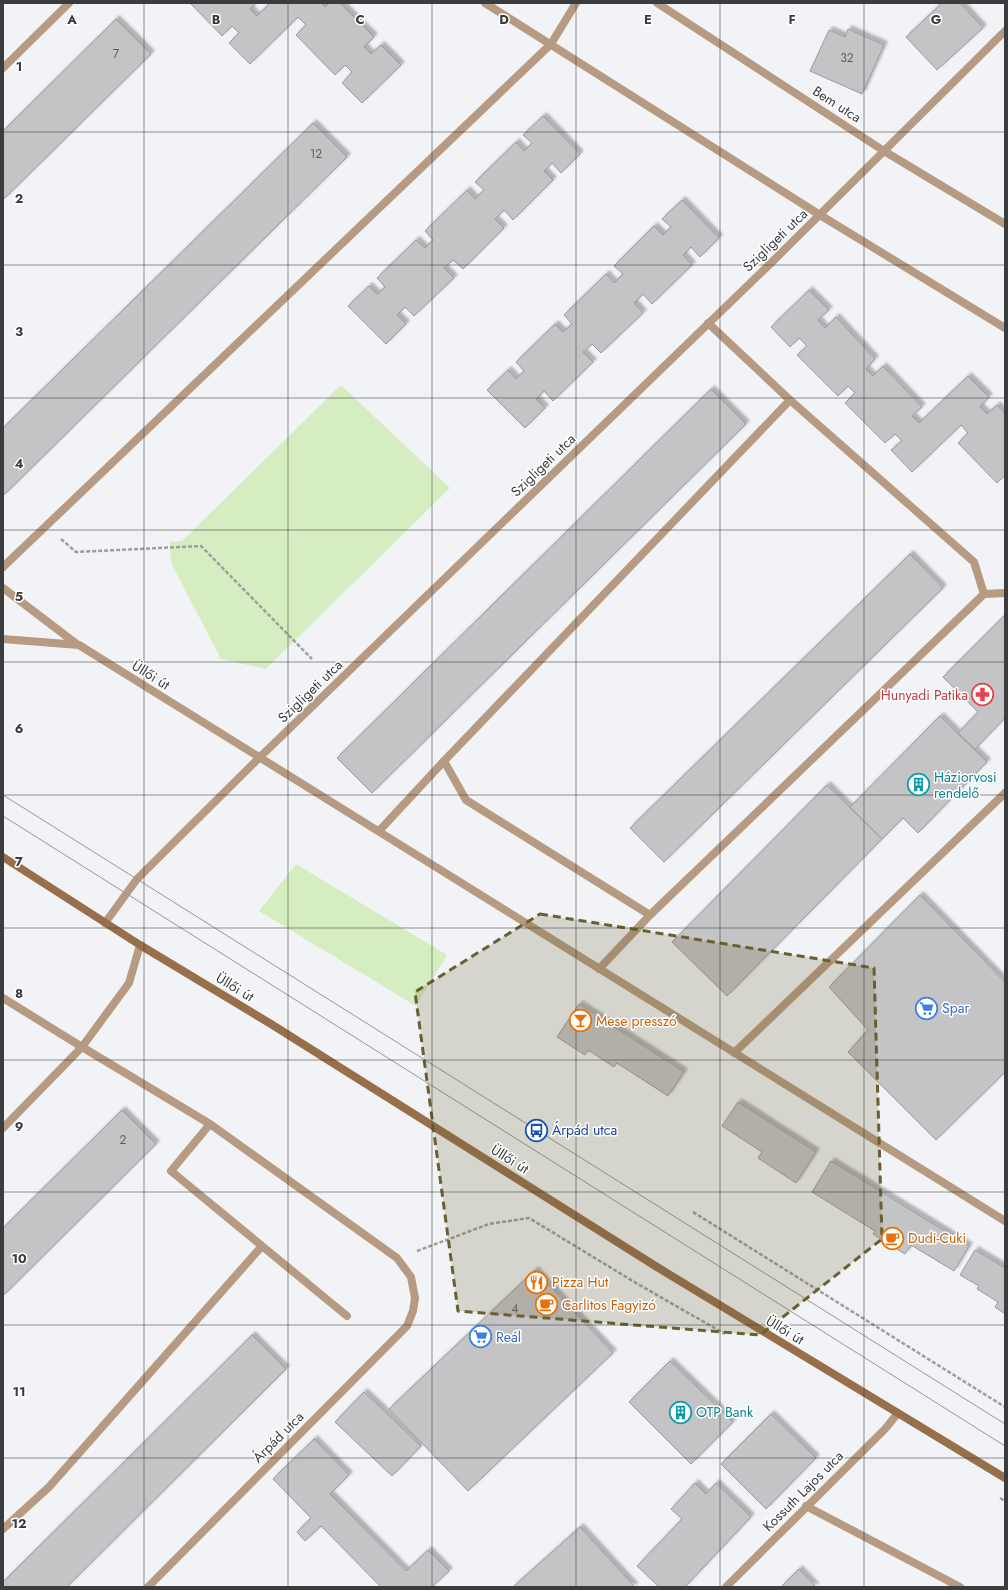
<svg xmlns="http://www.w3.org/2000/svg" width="1008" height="1590" font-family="Jost,sans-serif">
<defs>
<filter id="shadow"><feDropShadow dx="3.5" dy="-3.5" stdDeviation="1" flood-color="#0004"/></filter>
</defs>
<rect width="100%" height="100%" fill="#f2f3f6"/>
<path fill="#d5edc0" d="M341 385 450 488 266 669 221 659 171 563 170 542 182 541Z
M296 864 447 955 416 1006 259 911Z"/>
<path fill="#c4c4c7" stroke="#9a9a9d" filter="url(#shadow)" d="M190 3H256L250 9 257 16 270 3H321L325 7 329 3H340L374 37 364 47 371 54 381 45 401 65 362 103 342 83 352 72 345 65 335 75 296 35 306 25 298 17 250 64 229 43 239 33 232 26 222 36Z
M942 3H960L983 28 937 70 906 37Z
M116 19 151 54 3 200V131Z
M848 29 884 45 862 94 810 71 829 30 845 37Z
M543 116 580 154 561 173 552 163 544 171 553 180 513 220 504 210 495 219 504 228 463 269 453 260 444 268 454 278 414 316 405 307 397 315 406 324 386 344 348 306 369 286 377 294 382 290 385 287 377 278 416 240 425 248 433 240 425 231 467 190 475 199 484 190 475 182 516 142 524 151 532 143 523 135Z
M313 123 347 157 3 496V428Z
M682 200 719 238 700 257 691 247 683 255 692 265 652 304 643 294 634 303 643 313 601 353 592 344 583 352 593 362 553 401 544 391 536 399 545 408 525 428 487 390 508 370 516 379 524 371 516 362 555 324 563 332 572 324 564 315 606 274 614 283 623 274 614 266 654 226 663 235 671 227 662 219Z
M809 290 829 310 818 320 825 328 836 317 875 359 866 369 873 376 883 366 922 407 912 416 919 423 968 376 989 397 980 407 987 414 997 405 1005 414V475L997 483 958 443 968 433 961 425 912 472 891 450 902 441 895 434 885 443 845 403 855 393 848 386 838 396 797 355 807 346 799 338 790 347 771 327Z
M711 389 746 424 372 793 337 758Z
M910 554 943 588 664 862 630 828Z
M1005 615V718L975 749 958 733 978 712 943 677Z
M940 716 987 762 918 833 903 818 882 839 850 807Z
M827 785 882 839 727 996 672 942Z
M920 895 1005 982V1072L936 1140 848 1052 868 1030 829 987Z
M579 1004 684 1072 668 1096 617 1063 614 1067 588 1050 585 1055 557 1037Z
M738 1102 816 1152 796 1183 758 1158 762 1152 722 1126Z
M122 1110 156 1144 3 1296V1228Z
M831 1161 969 1246 954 1271 911 1245 905 1254 873 1234 875 1231 812 1192Z
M975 1250 1005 1268V1314L995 1307 998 1302 977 1289 979 1286 960 1275Z
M535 1270 613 1353 468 1491 389 1409Z
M252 1335 286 1369 67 1587H3V1582Z
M670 1361 733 1422 691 1464 629 1402Z
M364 1392 421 1446 392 1476 335 1422Z
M771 1414 816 1458 766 1509 721 1464Z
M314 1439 349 1475 330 1494 406 1571 428 1550 449 1571 432 1587H381L321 1526 305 1541 297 1532 311 1518 273 1479Z
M695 1483 706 1494 716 1483 751 1517 685 1587H659L637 1566 682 1519 671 1509Z
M580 1527 635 1587H513Z
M799 1569 816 1587H781Z"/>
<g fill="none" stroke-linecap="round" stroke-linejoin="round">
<path stroke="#9d9ea0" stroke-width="2.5" stroke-dasharray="4 2" stroke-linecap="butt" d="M61 539 76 552 201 546 312 659
M693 1212 1005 1407
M417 1251 489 1224 529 1218 636 1283 725 1334
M1000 1498 1005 1501"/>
<path stroke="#b69a82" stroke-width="8" d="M485 3 820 215 1005 328
M3 68 69 3
M790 400 974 562 984 594
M3 567 551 44 576 3
M3 588 78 645
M3 639 79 645 1005 1221
M379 831 444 761 466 800 650 915
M599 969 650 915 984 594 1005 593
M3 998 82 1047 210 1124 397 1258 411 1277 415 1298
M734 1053 1005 793
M210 1124 171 1171 347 1316
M806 1506 960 1587
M3 1529 49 1487 262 1246"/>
<path stroke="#b69a82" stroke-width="8" d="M657 3 884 151 1005 224
M444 761 790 400 708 323
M105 923 137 879 260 757 772 262 1005 31
M3 1128 82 1047 129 983 140 945
M148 1587 407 1326 413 1311 415 1298
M726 1587 885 1429 898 1413"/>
<path stroke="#976f4a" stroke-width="8" d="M3 857 140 945 271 1024 657 1267 1005 1478"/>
<path stroke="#969799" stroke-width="1" d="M3 795 1005 1424
M3 816 1005 1446"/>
</g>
<path fill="#68602d" fill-opacity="0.2" stroke="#68602d" stroke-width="3" stroke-dasharray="8 5" stroke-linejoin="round" d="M540 914 874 968 882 1239 760 1335 458 1311 415 992Z"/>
<path fill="none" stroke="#3b3c3d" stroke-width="1" stroke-opacity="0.55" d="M144 3V1587M288 3V1587M432 3V1587M576 3V1587M720 3V1587M864 3V1587M3 132H1005M3 265H1005M3 398H1005M3 530H1005M3 662H1005M3 795H1005M3 928H1005M3 1060H1005M3 1192H1005M3 1325H1005M3 1458H1005"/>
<defs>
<symbol id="pharmacy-ring" viewBox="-11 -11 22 22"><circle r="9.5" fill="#fff" stroke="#e0444e" stroke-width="1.5"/><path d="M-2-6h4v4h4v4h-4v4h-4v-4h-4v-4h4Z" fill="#e0444e"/></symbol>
<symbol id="building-ring" viewBox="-11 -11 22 22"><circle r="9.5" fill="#fff" stroke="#0f9aa8" stroke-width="1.5"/><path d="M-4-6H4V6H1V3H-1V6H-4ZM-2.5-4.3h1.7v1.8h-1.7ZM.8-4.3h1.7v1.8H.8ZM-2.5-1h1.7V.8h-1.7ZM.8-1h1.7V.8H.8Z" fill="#0f9aa8"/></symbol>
<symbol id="supermarket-ring" viewBox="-11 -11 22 22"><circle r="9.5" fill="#fff" stroke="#3f7fe0" stroke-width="1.5"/><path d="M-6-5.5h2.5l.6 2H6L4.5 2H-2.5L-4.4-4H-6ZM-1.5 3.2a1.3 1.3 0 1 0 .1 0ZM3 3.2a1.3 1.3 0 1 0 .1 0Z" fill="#3f7fe0"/></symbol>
<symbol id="bar-ring" viewBox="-11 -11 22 22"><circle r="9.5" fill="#fff" stroke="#e8710a" stroke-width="1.5"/><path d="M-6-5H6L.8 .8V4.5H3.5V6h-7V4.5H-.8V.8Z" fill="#e8710a"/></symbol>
<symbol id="bus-ring" viewBox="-11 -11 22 22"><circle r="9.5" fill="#fff" stroke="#1a4fb4" stroke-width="1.5"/><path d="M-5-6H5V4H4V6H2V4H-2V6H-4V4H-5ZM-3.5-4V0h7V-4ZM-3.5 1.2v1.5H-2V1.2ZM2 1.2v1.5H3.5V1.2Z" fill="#1a4fb4"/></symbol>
<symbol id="cafe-ring" viewBox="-11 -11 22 22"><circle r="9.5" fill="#fff" stroke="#e8710a" stroke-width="1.5"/><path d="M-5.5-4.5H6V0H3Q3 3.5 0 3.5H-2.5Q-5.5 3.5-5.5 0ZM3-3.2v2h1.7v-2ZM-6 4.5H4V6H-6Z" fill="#e8710a"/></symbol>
<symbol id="restaurant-ring" viewBox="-11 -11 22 22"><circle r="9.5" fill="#fff" stroke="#e8710a" stroke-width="1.5"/><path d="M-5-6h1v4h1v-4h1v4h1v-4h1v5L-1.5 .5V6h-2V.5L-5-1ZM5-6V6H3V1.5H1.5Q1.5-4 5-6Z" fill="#e8710a"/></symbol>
</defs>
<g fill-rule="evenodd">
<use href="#pharmacy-ring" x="970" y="682" width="25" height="25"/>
<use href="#building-ring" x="906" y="772" width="25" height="25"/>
<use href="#supermarket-ring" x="914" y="996" width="25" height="25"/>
<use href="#bar-ring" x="568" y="1008" width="25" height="25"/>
<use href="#bus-ring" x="524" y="1118" width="25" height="25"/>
<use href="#cafe-ring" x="880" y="1226" width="25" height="25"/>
<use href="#restaurant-ring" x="524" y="1270" width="25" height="25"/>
<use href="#cafe-ring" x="534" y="1292" width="25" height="25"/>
<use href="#supermarket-ring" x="468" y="1324" width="25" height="25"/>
<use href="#building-ring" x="668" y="1400" width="25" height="25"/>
</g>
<g text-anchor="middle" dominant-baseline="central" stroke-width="3" stroke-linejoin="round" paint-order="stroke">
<g font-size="12" fill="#5d5e60">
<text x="116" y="54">7</text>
<text x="847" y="58">32</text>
<text x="316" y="154">12</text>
<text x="123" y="1140">2</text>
<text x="515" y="1309">4</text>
</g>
<g font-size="14" fill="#3b3c3d" stroke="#fff">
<text transform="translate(837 104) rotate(33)">Bem utca</text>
<text transform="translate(775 240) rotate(-44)">Szigligeti utca</text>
<text transform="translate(543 465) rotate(-44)">Szigligeti utca</text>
<text transform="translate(151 675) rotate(32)">Üllői út</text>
<text transform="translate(310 691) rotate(-44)">Szigligeti utca</text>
<text transform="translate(235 987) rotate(31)">Üllői út</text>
<text transform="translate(510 1159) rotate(32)">Üllői út</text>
<text transform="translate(785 1330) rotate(31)">Üllői út</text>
<text transform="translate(278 1437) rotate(-45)">Árpád utca</text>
<text transform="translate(803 1491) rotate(-45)">Kossuth Lajos utca</text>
</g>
<g font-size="14" fill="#be3a42" stroke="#fff" text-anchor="end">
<text x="968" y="695">Hunyadi Patika</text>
</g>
<g font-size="14" fill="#0d838f" stroke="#fff" text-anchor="start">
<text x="934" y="777">Háziorvosi<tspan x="934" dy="16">rendelő</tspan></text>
<text x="696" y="1412">OTP Bank</text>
</g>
<g font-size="14" fill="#366cbe" stroke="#fff" text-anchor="start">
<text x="942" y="1008">Spar</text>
<text x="496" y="1337">Reál</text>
</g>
<g font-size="14" fill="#c56008" stroke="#fff" text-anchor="start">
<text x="596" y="1021">Mese presszó</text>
<text x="908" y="1238">Dudi-Cuki</text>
<text x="552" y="1282">Pizza Hut</text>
<text x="562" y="1305">Carlitos Fagyizó</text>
</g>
<g font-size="14" fill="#164399" stroke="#fff" text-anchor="start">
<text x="552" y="1130">Árpád utca</text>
</g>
</g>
<g font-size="13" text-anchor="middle" font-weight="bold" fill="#3b3c3d" stroke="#fff" stroke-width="3" stroke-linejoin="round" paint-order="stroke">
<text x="72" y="24">A</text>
<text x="216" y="24">B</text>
<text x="360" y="24">C</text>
<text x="504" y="24">D</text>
<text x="648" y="24">E</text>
<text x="792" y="24">F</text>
<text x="936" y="24">G</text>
<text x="19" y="71">1</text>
<text x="19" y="203">2</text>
<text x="19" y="336">3</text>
<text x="19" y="468">4</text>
<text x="19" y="601">5</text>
<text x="19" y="733">6</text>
<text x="19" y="866">7</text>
<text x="19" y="998">8</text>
<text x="19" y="1131">9</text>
<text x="19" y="1263">10</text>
<text x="19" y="1396">11</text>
<text x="19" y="1528">12</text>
</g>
<rect width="1008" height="1590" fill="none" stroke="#3b3c3d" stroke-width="8"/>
</svg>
